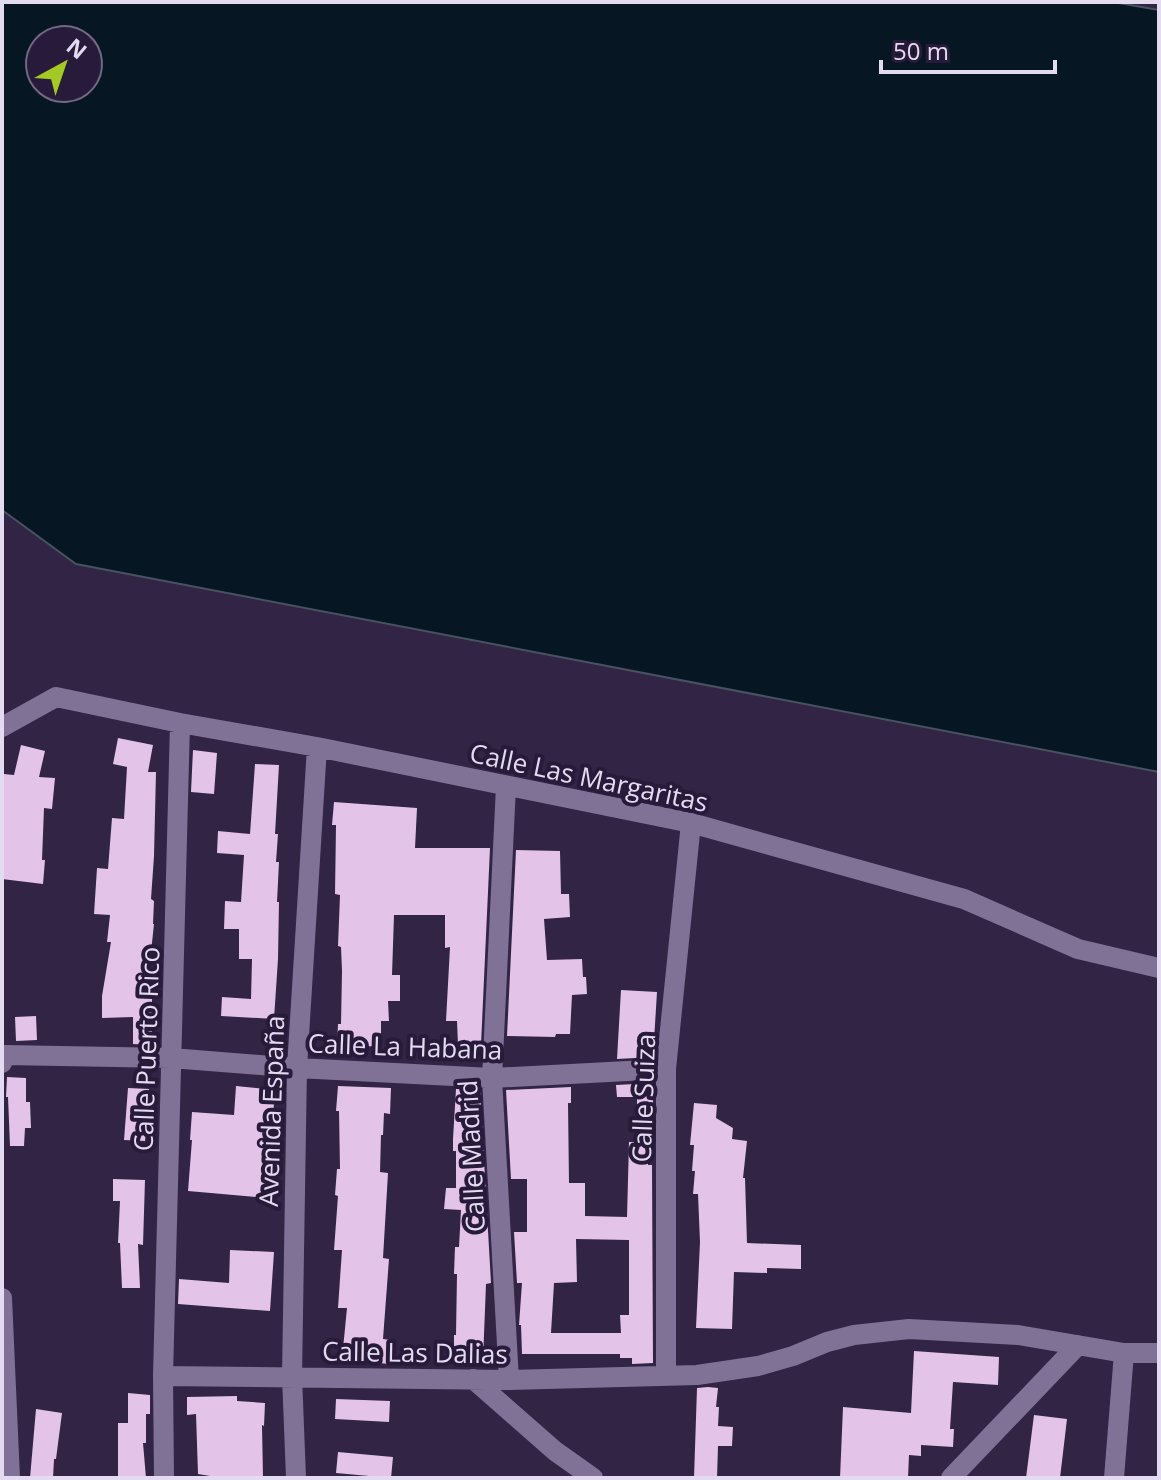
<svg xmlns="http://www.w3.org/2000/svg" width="1161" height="1480" font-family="'Open Sans',sans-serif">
<rect width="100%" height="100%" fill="#312444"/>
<path fill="#061723" stroke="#485260" stroke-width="2" fill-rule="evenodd" d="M2 2H1113L1159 10V772L76 564 2 510ZM40 40H88V88H40Z"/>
<path fill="#e3c3e8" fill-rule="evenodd" d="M118 738 153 745 148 772H156L154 856 151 899 154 901 153 924H154L149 971 154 972 152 990V1045L133 1044V1017L102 1018V996L111 942H107L110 915 94 914 97 868 108 869 112 818 124 819 127 767 113 764Z
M21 745 45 751 39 777 55 778 52 809 44 808 42 860H45L43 884 2 879V797L4 774 14 775Z
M193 750 217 753 214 794 191 792Z
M255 764 279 765 275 834H278L276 862H279L277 902H279L278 959 274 1019 221 1016 222 997 251 999 252 959H239V929H224L225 901 241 902 244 855 217 853 218 831 250 834Z
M334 802 417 808 415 848H490L481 1045H458L457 1021H446L450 947 445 948V915H394L392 975H400V1001H388L389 1021H381V1046L337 1047 338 1024H341L342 971 341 947 338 946 340 895 335 894 336 825H332Z
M516 850 560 851 561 894H569L570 917 544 919 547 960 582 959 583 977H586L587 994 572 995 570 1034H556L555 1037 507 1036Z
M621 990 657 992 653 1057 617 1059Z
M36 1016 37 1040 16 1041 15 1017Z
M7 1077 26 1078V1102H30L31 1128H25L24 1146H10L8 1097H6Z
M653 1083V1124H637V1097H617L616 1085Z
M236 1086 275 1090 273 1117H271L268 1198 188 1191 192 1140H190L192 1112 234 1115Z
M338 1086 391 1088 390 1114 384 1113 383 1135H381L380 1172 388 1173 383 1258 389 1259 383 1339 391 1340 389 1364 342 1359 347 1308H338L342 1250H334L338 1196 335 1195 337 1169H340L339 1111H336Z
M571 1087V1103H568L569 1183H585V1216L627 1217 629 1142H648V1165H652L653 1363 632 1364V1358H620V1354H522L521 1325H519L522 1283H517L514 1232H527V1179H511L506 1090ZM576 1239 629 1240V1315H620L621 1333H551L554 1283 577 1282Z
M128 1088 149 1089 145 1141 124 1140Z
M456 1089 480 1090 491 1283 486 1284 483 1360 454 1359V1335H456L457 1274H454L455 1247H459L461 1210 444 1209 446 1188H456V1151H453V1139Z
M694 1103 717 1105 716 1118 733 1128 732 1139 747 1141 743 1178H745L747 1243 801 1245V1269L767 1268V1273L734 1272 732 1329 696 1328 700 1242 698 1194H693L695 1171H692L694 1145H690Z
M113 1179 145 1180 143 1245 138 1244 140 1288H122L120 1243H118L120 1201H113Z
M230 1250 274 1252 270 1311 178 1304 179 1279 229 1283Z
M914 1351 999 1357 998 1385 953 1382 950 1429H954L953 1447 921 1445V1456L909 1455 908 1478H840L843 1407 911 1413Z
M708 1387 718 1388 716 1407H719L718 1426 733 1427 732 1446H718L717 1478H694L697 1388Z
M128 1393 150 1395V1414H146V1443H143L146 1478H118V1423H128Z
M237 1396V1401L265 1403 264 1426 262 1425 263 1478H222L198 1474 196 1414 187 1415V1397Z
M336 1399 390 1401 389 1422 335 1419Z
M36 1409 62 1413 56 1459H54L53 1478H30Z
M1034 1415 1067 1419 1060 1478H1026Z
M338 1452 393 1457 391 1478 336 1473Z"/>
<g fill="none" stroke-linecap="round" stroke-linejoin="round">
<path stroke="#807197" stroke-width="20" d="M2 727 56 697 180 723 317 747 691 823 964 899 1078 949 1159 968
M506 786 492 1078 509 1380
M2 1063 5 1055 171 1058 297 1068 492 1078 666 1069
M2 1298 10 1478
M163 1376 509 1380 697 1375 758 1366 793 1356 827 1342 854 1335 909 1329 1018 1335 1124 1353H1159
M666 1376V1069L691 823
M473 1379 555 1451 593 1478
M164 1478 163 1376 180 723
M296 1478 292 1376 297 1068 317 747
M951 1478 1078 1345
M1114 1478 1124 1353"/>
</g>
<g text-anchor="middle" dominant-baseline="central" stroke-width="8" stroke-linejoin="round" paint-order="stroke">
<g font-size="26" fill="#e3dbf0" stroke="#281a3a">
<text transform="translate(589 777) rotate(12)">Calle Las Margaritas</text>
<text transform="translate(405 1046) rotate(2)">Calle La Habana</text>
<text transform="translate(146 1049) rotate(-88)">Calle Puerto Rico</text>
<text transform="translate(643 1098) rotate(-88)">Calle Suiza</text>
<text transform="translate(271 1111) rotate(-88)">Avenida España</text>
<text transform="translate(471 1156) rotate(-93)">Calle Madrid</text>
<text transform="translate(415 1352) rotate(1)">Calle Las Dalias</text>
</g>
</g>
<rect width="1161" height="1480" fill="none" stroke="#e3dbf0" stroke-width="8"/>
<g transform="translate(64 64) rotate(40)"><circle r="38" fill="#281a3a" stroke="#736783" stroke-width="2"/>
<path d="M0-6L14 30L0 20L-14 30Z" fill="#a4c824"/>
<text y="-12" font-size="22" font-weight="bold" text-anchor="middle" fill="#e3dbf0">N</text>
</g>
<path d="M881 60v12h174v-12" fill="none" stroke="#e3dbf0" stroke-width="4"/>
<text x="893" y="60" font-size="24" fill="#e3dbf0" stroke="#281a3a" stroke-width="6" paint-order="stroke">50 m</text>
</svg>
